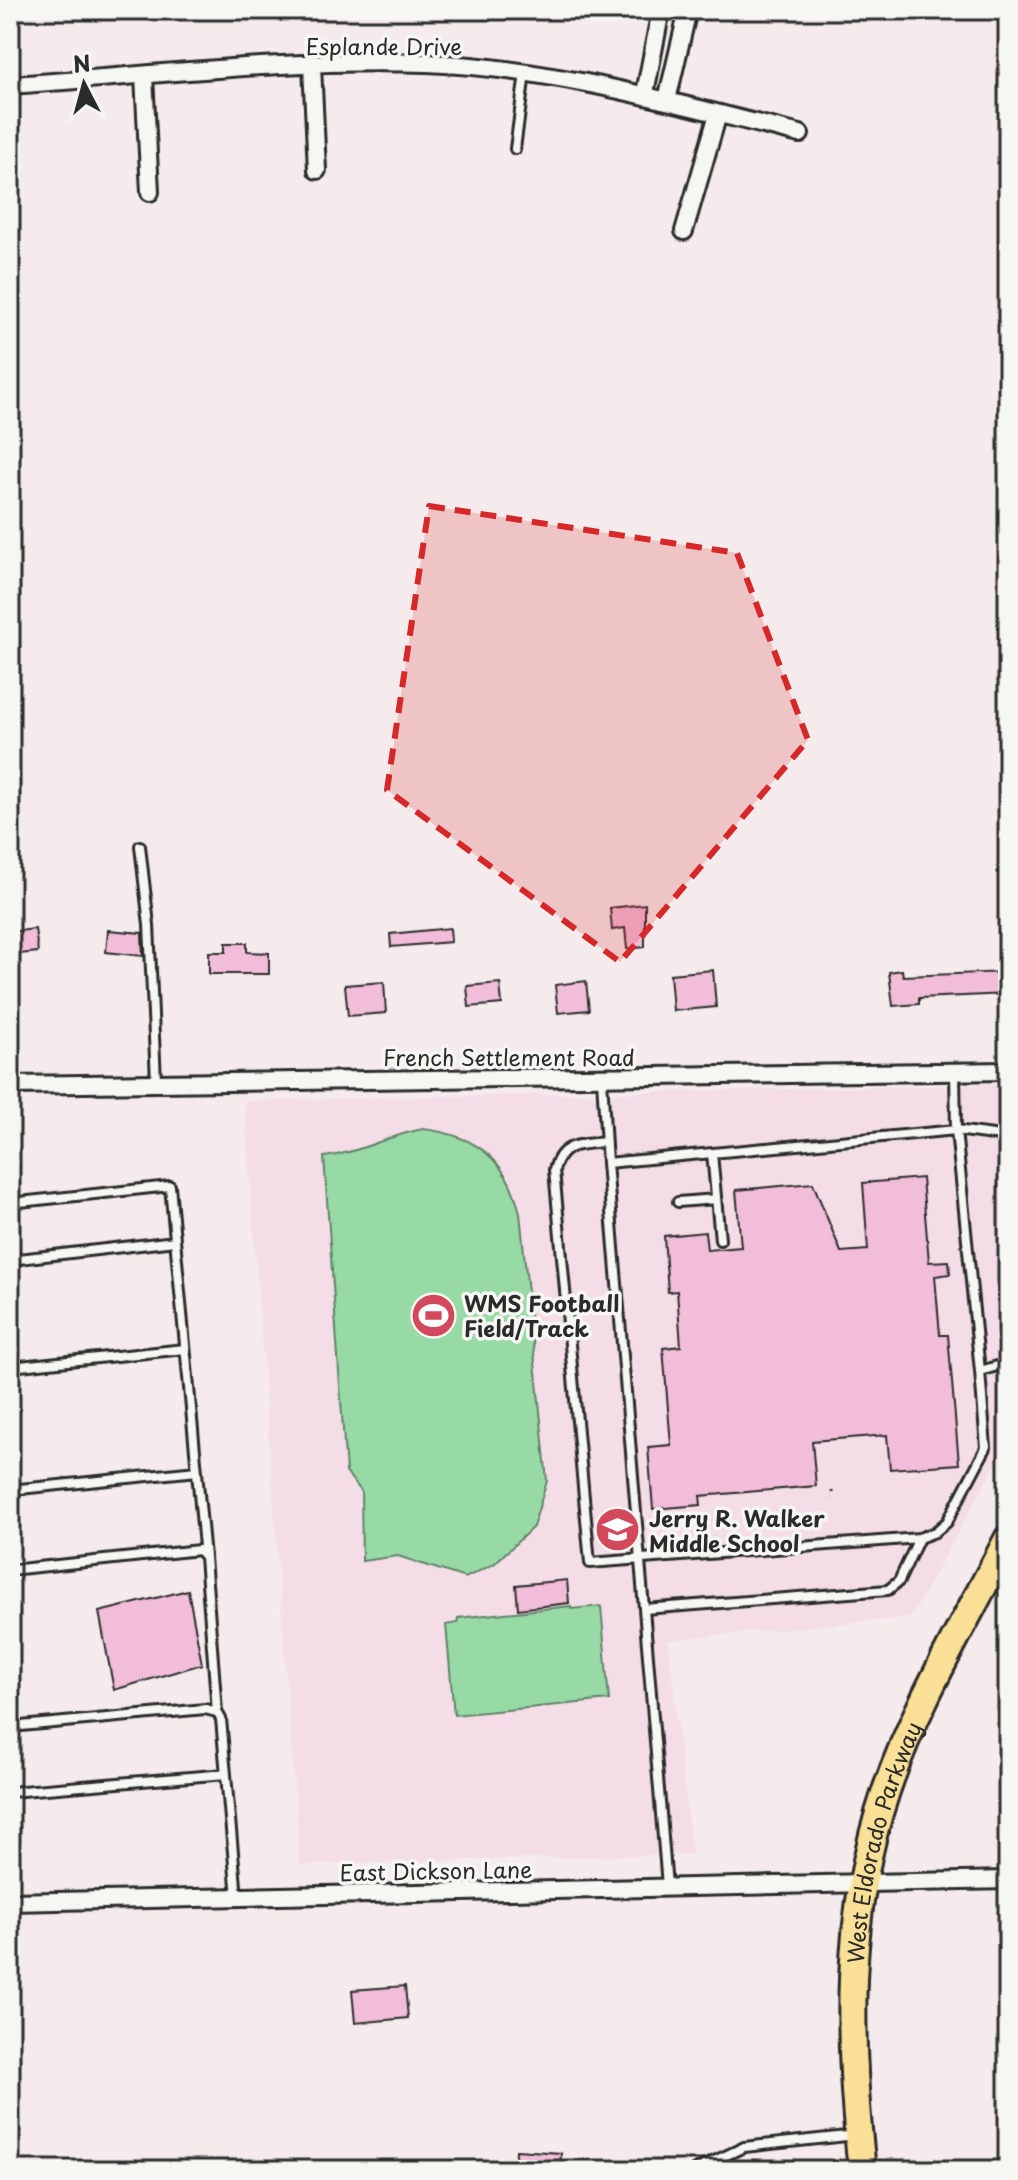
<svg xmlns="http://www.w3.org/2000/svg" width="1018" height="2180" font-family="'Playpen Sans',sans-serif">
<rect width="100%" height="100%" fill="#f5ebed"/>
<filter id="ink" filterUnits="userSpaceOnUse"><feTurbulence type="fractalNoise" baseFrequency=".0125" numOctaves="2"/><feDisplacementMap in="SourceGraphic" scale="16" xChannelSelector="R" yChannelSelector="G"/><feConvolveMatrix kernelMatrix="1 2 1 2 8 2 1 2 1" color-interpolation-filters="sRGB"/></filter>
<g filter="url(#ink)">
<path fill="#f4dde7" d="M1008 1084V1442L911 1617 668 1640 692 1854 300 1865 244 1101Z"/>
<path fill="#97daa6" stroke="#618268" stroke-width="2" d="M423 1129C476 1135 508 1160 520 1213L547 1481 533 1527 494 1564 465 1578 398 1556 362 1561 361 1491 346 1472 324 1157C362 1152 386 1136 423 1129Z
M571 1606V1609L601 1606 609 1700 454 1715 446 1625 457 1623 458 1618Z"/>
<path fill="#f2bdd8" stroke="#2b2b2b" stroke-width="2" d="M645 904V947L627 949 625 928 612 930 610 908Z
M450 928 451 942 391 947 390 934Z
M35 929 38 952 10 955V932Z
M108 930 142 933 143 956 106 952Z
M226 943H247V952L269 953V974H209V952H226Z
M713 970 716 1007 673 1011 670 974Z
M902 970 903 976 1008 972V994L919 998V1004L893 1006 889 972Z
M586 981 589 1010 558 1013 555 985Z
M384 982 386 1013 348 1016 345 985Z
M500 983 502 1004 469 1007 467 986Z
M922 1178 929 1262 949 1261 950 1274 935 1276 940 1335H948L959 1464 890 1469 887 1435 812 1441 816 1486 700 1496 701 1505 653 1509 648 1447 671 1445 663 1348 681 1346 677 1291 668 1292 664 1236 705 1232 707 1250 741 1247 736 1190 813 1183 841 1252 868 1250 863 1183Z
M567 1580 569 1603 518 1609 516 1585Z
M188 1590 202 1664 114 1690 99 1612Z
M405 1986 408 2018 355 2023 352 1990Z
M516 2150 561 2153 560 2170H515Z"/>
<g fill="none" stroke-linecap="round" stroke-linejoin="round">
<defs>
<path id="service" d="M515 149 525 73
M140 846 149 925 156 1081
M955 1072 956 1130 980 1371
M602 1078 607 1163
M605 1142C580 1145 561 1142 554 1170L590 1563 919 1538 935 1532 947 1522 986 1448 980 1371 1008 1363
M712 1153 720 1240
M678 1202 716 1199
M10 1203 170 1186 205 1557
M10 1260 175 1241
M10 1367 185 1349
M10 1490 197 1471
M10 1570 199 1550 205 1557 217 1712
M644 1609 888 1590 899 1581 919 1538
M10 1727 205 1709 217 1712 221 1719 237 1897
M10 1792 226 1774
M667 1886 607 1163 956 1130 1008 1137
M695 2170 744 2147 856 2135"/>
<path id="minor" d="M312 66 317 170
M144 76 150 192
M10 85C146 76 291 58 427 63 555 68 677 104 800 134
M645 93 661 10
M667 100 688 10
M684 231 718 114
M10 1085 1008 1071
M10 1902 1008 1880"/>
<g id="primary">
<path id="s1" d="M862 2170C848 2041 844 1915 886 1791 916 1703 966 1621 1008 1539"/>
</g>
</defs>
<use href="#service" stroke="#2b2b2b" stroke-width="14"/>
<use href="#minor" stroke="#2b2b2b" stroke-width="22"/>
<use href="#primary" stroke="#2b2b2b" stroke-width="32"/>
<path stroke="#2b2b2b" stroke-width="3" stroke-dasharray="2 6" stroke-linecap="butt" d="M832 1491 833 1499"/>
<use href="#service" stroke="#f6f6f2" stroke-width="8"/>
<use href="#minor" stroke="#f6f6f2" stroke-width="16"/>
<use href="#primary" stroke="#fadf96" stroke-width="26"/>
</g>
</g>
<path fill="#d62828" fill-opacity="0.2" stroke="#d62828" stroke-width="6" stroke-dasharray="16 10" stroke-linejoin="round" d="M429 506 737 553 808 740 620 962 387 790Z"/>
<defs>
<symbol id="stadium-disc" viewBox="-11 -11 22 22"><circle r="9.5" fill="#d1495b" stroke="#f6f6f2"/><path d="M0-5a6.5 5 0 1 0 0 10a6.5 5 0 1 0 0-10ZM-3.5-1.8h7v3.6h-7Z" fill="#fff"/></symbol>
<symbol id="school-disc" viewBox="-11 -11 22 22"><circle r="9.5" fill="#d1495b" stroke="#f6f6f2"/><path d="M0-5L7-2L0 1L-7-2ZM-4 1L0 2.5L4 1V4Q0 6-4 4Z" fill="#fff"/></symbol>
</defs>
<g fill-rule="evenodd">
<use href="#stadium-disc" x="408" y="1290" width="51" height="51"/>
<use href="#school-disc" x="592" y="1504" width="51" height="51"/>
</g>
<g text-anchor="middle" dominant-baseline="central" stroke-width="7" stroke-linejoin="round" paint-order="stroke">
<g font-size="22" fill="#2b2b2b" stroke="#f6f6f2">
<text x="384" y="45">Esplande Drive</text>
<text x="509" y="1056">French Settlement Road</text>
<text stroke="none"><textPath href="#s1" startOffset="332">West Eldorado Parkway</textPath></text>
<text transform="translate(436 1870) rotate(-1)">East Dickson Lane</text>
</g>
<g font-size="22" font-weight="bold" fill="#2b2b2b" stroke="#f6f6f2" text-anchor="start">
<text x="464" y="1302">WMS Football<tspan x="464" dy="25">Field/Track</tspan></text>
<text x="649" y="1517">Jerry R. Walker<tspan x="649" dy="25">Middle School</tspan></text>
</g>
</g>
<rect width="1018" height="2180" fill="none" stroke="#f6f6f2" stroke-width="40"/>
<rect x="20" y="20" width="978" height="2140" fill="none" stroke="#2b2b2b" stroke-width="3" filter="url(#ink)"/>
<g transform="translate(84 84) rotate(354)" stroke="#f6f6f2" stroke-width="6" paint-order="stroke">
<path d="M0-6L14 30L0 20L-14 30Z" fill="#2b2b2b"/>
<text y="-12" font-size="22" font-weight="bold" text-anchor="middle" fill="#2b2b2b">N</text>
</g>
</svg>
